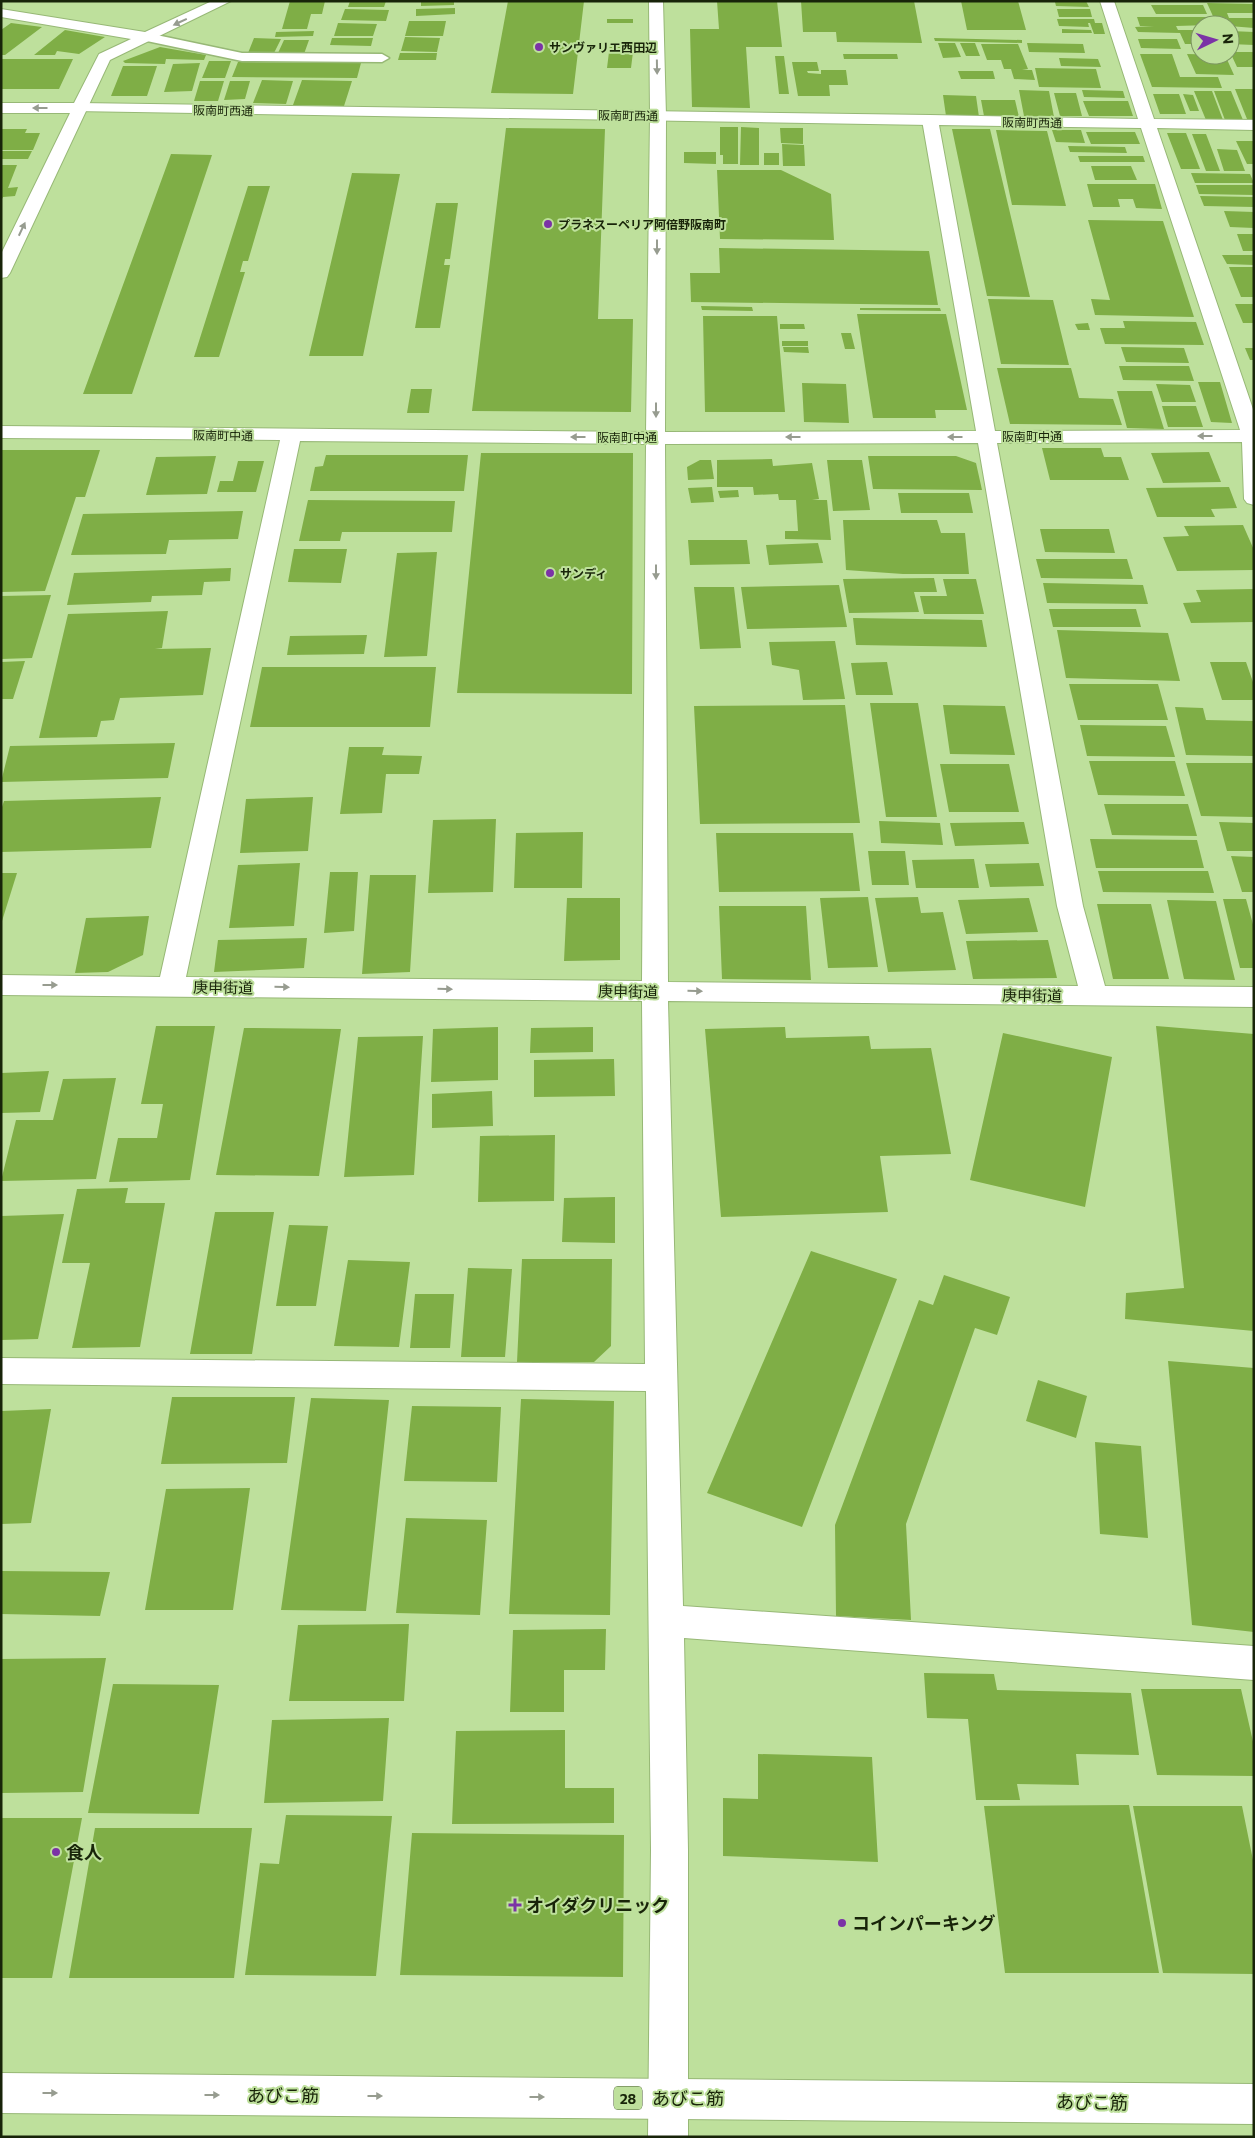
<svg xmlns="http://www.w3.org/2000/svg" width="1255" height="2138" font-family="Commissioner,'Noto Sans JP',sans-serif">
<rect width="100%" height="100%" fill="#bee09c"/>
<path fill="#7fae46" d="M290 1H325L322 14H311L307 29H282Z
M350 1H386L384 7H348Z
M421 1H454V5L421 6Z
M508 1H584L573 94 491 93Z
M717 1H777L782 47H746L750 108 692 107 690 29H719Z
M801 1H914L922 43 837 42 836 32H803Z
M961 1H1018L1026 30H967Z
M1077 1H1086L1089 7 1056 6 1055 2Z
M1207 3 1254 4V13H1227L1229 18H1254V28L1217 25Z
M1151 5H1203L1207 14H1156Z
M455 8V14L416 16V9Z
M345 9 389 10 386 21 341 20Z
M1057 9H1090L1092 17H1059Z
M1137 17H1207L1210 25 1176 26 1178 30H1200V44H1185L1180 33 1138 32 1135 27 1154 26H1140Z
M607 19H633V23H607Z
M1057 19H1094L1095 23H1102L1105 34H1094L1090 23H1088L1089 27 1059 26Z
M409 21H446L443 36H405Z
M11 23 42 27 5 55H1V30Z
M338 23 377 24 373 36H334Z
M1062 29 1091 30 1092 33H1062Z
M65 30 105 37 79 54 57 51 55 55H34Z
M314 31 313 36 275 37 276 32Z
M1230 31 1254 32V45L1230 44Z
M405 37 440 38 437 52 401 51Z
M254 38 281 39 274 53H248Z
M332 38H373L371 46 330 45Z
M934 38 1022 40V43L935 41Z
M1138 39H1177L1181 49 1141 48Z
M284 40H309L304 54 278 53Z
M938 43H955L961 57 943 58Z
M960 43H975L980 56H966Z
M1027 43 1083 44 1085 53 1029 52Z
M610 44H634L631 68H607Z
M981 44H1018L1028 69 1022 70H1032L1035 80 1014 79 1011 69H1004L1001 60H987Z
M160 47 206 55 204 60 166 59 165 64 125 63 123 61Z
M1230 52H1254V67H1237Z
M400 53H437L436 60H398Z
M843 54H897L898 59H844Z
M1140 54H1172L1180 77H1218L1222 88 1152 87Z
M1187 54 1225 55 1234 75 1196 74Z
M775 56H784L789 94H779Z
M1059 58 1098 59 1101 67 1061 66Z
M1 59H73L59 89H1Z
M209 61H231L225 78H202Z
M238 62 361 63 357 78 232 77Z
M792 62H817L819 71H807L808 73 821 74V70H846L848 85H829L830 96H798Z
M200 63 192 91 164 92 173 64Z
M123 66H157L147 96H111Z
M1035 68 1096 69 1101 88 1039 87Z
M958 71H993L995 79H961Z
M262 80 293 81 286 104 253 103Z
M302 80 352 81 344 106 293 105Z
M200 81H224L218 101H194Z
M230 81H250L245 99 224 100Z
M1235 89H1254V119H1247Z
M1019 90 1049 91 1054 117 1024 116Z
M1082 90 1123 91 1125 98 1084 97Z
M1194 91H1212L1223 120H1206Z
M1214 91H1231L1243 120H1225Z
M1054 93H1076L1082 116H1060Z
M1153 94H1179L1186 114H1160Z
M1183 94 1193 95 1199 111H1190Z
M943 95 976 96 979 117 946 116Z
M981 100H1015L1019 117 984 116Z
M1083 101H1128L1133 116H1089Z
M720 127H738V164H723V155H720Z
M741 127 759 128V165H740Z
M506 128 605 129 598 319H633L631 412 472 411Z
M780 128H803V144L781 143Z
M1 129H27L25 133H40L33 150H1Z
M952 129H990L1030 297 987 296Z
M996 130 1047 131 1066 206 1012 205Z
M1052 130H1081L1085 143 1056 142Z
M1086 132H1135L1140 144H1091Z
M1167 133H1186L1200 169H1181Z
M1192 134H1206L1220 171H1206Z
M1236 141H1254V164H1247Z
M782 144 804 145 805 166H783Z
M1068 146 1125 147 1127 153 1070 152Z
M1217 149 1237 150 1245 171H1224Z
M1 151H32L28 159H1Z
M684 152H716V164L684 163Z
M764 153H779V165H764Z
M171 154 212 155 132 394H83Z
M1078 156H1143L1145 162H1080Z
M1 165H17L8 188 18 187 15 196 3 197 1 201Z
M1091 166H1131L1137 180H1095Z
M717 170H781L831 194 834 240 720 239Z
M352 173 400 174 363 356H309Z
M1191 173 1250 174 1254 183H1195Z
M1087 184H1155L1162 209 1136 208 1133 199H1118L1120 207H1093Z
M1196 185H1254V195L1199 194Z
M248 186H270L248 261H243L240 272H245L219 357H194Z
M1200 196 1254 197V207L1204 206Z
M436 203H458L450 259H445L444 265H450L440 328H415Z
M1224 211 1254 212V228L1230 227Z
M1088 220 1163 221 1194 317 1095 315 1091 299 1110 300Z
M1237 234H1254V251H1243Z
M719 248 929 251 938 305 691 302 690 273H720Z
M1222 255H1254V265L1227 264Z
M1229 267H1254V297H1241Z
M988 299 1053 300 1069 365 1001 364Z
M1235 304H1254V323H1243Z
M701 306 752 307 753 311 702 310Z
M860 308H940L941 311 860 310Z
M857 314H946L967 410H935L936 418H873Z
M703 316H777L785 412H705Z
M1123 321 1196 322 1204 345 1105 344 1100 328H1125Z
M1088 323 1090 330H1078L1075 324Z
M780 324H804L805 329H780Z
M841 333H851L855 349H845Z
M782 341H808V346H782Z
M783 347H808L809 353 784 352Z
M1121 347 1184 348 1189 363 1126 362Z
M1245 348H1254V360H1250Z
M1119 366H1189L1194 381 1123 380Z
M997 368H1071L1079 398 1113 399 1122 425 1010 424Z
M1198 382H1220L1232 423 1211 422Z
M802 383 846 384 849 423 804 422Z
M1156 384 1190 385 1196 402H1162Z
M411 389H432L429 413H407Z
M1117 391H1152L1164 429 1127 428Z
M1162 406H1196L1203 427H1168Z
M1042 448H1101L1104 457H1121L1129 480H1050Z
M1 450H100L85 497H76L45 591 1 592Z
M1209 452 1221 482 1163 483 1151 453Z
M481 453H633L632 694 457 693Z
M326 455H468L464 491H310L315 467 323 466Z
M216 456 207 494 146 495 156 457Z
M868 456H956L976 463 982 490 873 489Z
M772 459 773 466 812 463 819 499 812 500H827L831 540 785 539V531H798L796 500H779L778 494 754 495 753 487H717V460Z
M700 460H711L714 479 688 480 687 467Z
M827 460H862L870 510 833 511Z
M238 461H264L256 492H217L220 481H233Z
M712 487 714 502 691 503 688 488Z
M1229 487 1237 508 1211 509 1215 517H1157L1146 488Z
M738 490 739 497 720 498 718 491Z
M898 493H969L973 513H901Z
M308 500 455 501 452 532H342L340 541H299Z
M243 511 238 539 169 540 166 554 71 555 83 514Z
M843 520H937L941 533H965L969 574H903L846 570Z
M1243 525 1254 550V570L1177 571 1163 537 1189 536 1184 526Z
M1040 529H1109L1115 553 1045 552Z
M688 540H747L750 564 690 565Z
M818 543 823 563 769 565 766 545Z
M294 549H347L341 583 288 582Z
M437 552 427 656 384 657 397 553Z
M1036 559H1127L1133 579 1041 578Z
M231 568 230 581 204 582 202 595 152 596 151 602 67 605 74 573Z
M934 578 937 592H914L919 612 849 613 843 579Z
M943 579H976L984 614H924L920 596H947Z
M1043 583 1143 585 1148 604 1047 603Z
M839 585 847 627 747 629 741 587Z
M694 587H734L741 648 700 649Z
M1254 589V622L1191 623 1183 603 1201 602 1196 590Z
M51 595 32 658 1 659V596Z
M1049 609H1136L1141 627H1053Z
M168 611 162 648 155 649 211 648 203 695 120 698 114 720 101 721 97 737 39 738 68 614Z
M853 618 982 620 987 647 856 645Z
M1057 630 1168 633 1180 681 1066 678Z
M367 635 364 654 287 655 290 636Z
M835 641 845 699 803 700 799 670 772 665 769 642Z
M25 661 13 699H1V662Z
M887 662 893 695H856L851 663Z
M1210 662H1246L1254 685V700H1222Z
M262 667H436L430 727H250Z
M1069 684H1158L1168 720H1078Z
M870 703H918L937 817H886Z
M845 705 860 823 700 824 694 706Z
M943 705 1005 706 1015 755 950 754Z
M1175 707 1203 708 1206 720 1254 721V756L1186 755Z
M1080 725 1166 726 1175 757 1087 756Z
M175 743 168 778 1 782 10 746Z
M349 747H384L382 755 422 756 419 774H386L382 813 340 814Z
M1089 761H1175L1185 796 1098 795Z
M1186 763H1254V817L1201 816Z
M940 764H1009L1019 812H949Z
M161 797 151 848 1 852V810L4 801Z
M313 797 308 851 240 853 246 799Z
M1104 804H1188L1197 836 1112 835Z
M496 819 493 892 428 893 433 820Z
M879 821 940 823 943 845 881 843Z
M1024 822 1029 844 955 846 950 823Z
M1219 822 1254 823V851H1227Z
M583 832 582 888H514L516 833Z
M716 833H853L860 891 719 892Z
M1090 839 1197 840 1204 868H1096Z
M868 851H905L909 885H872Z
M1231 856 1254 857V892H1242Z
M974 859 979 888H916L912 860Z
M300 863 294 926 229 928 238 865Z
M1039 863 1044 886 990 887 985 864Z
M1098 871H1208L1214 893 1103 892Z
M330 872H358L354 931 324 933Z
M1 873H17L2 921H1Z
M370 875H416L410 972 362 974Z
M868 897 878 967 828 968 820 898Z
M918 897 921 913 943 912 956 970 888 972 875 898Z
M567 898H620V960L564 961Z
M1029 898 1038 932 966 934 958 900Z
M1223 899H1246L1254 928V968H1240Z
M1167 900 1216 901 1235 980 1184 979Z
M1097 904H1151L1169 979H1113Z
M719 906H806L811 980 722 979Z
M149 916 143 955 108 972 75 973 86 918Z
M307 938 304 968 214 972 218 940Z
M1048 940 1057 978 973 979 966 941Z
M156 1026H215L190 1180 109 1182 118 1138H157L163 1104H141Z
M1156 1026 1254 1034V1331L1125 1319 1126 1293 1184 1288Z
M498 1027V1080L431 1082 433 1029Z
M593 1027V1052L530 1053 531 1028Z
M785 1027 786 1038 869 1036 871 1049 931 1048 951 1154 880 1156 888 1212 721 1217 705 1029Z
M244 1028 341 1029 319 1176 216 1175Z
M1003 1033 1112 1057 1085 1207 970 1180Z
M423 1036 414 1175 344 1177 358 1037Z
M614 1059 615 1096 534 1097V1060Z
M49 1071 40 1112 1 1113V1073Z
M116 1078 96 1179 1 1181 16 1120H53L63 1079Z
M492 1091 493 1126 432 1128V1094Z
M555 1135 554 1201 478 1202 480 1136Z
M128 1188 125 1203H165L140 1347 72 1348 90 1263H62L77 1189Z
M615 1197V1243L562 1242 564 1198Z
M215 1212H274L252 1354H190Z
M64 1214 38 1339 1 1340V1216Z
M289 1225 328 1226 316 1306H276Z
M811 1251 897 1279 802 1527 707 1493Z
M522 1259H612L611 1346 594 1362H517Z
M348 1260 410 1262 399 1347 334 1346Z
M468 1268 512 1269 505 1357H461Z
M944 1275 1010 1297 997 1335 975 1328 906 1524 911 1620 836 1616 835 1525 919 1300 933 1305Z
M415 1294H454L450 1348H410Z
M1168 1361 1254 1368V1632L1192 1625Z
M1038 1380 1087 1396 1076 1438 1026 1421Z
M172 1397H295L287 1463 161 1464Z
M311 1398 389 1400 366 1611 281 1610Z
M521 1399 614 1401 610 1615 509 1614Z
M412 1406 501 1407 497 1482 404 1481Z
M51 1409 31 1523 1 1524 2 1411Z
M1095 1442 1141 1446 1148 1538 1100 1534Z
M250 1488 233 1610H145L166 1489Z
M406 1518 487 1520 480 1615 396 1613Z
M1 1571 110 1572 100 1616 1 1614Z
M409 1624 404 1701H289L298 1625Z
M606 1629 605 1670H564V1712H510L513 1630Z
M106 1658 83 1792 1 1793V1659Z
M924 1673 994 1674 997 1690 1131 1693 1139 1755 1076 1754 1079 1785 1017 1784 1020 1800H976L968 1719 927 1718Z
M113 1684 219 1685 199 1814 88 1813Z
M1141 1689H1241L1254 1746V1776L1157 1775Z
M389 1718 383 1801 264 1803 272 1720Z
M565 1730V1788H614V1823L452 1824 456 1731Z
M758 1754 872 1757 878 1862 723 1856V1798L758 1799Z
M1129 1805 1159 1973H1005L984 1806Z
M1133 1806H1242L1254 1865V1974L1163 1973Z
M286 1815 392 1816 376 1976 245 1975 260 1863 279 1864Z
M1 1818H82L52 1978H1Z
M95 1828H252L234 1978H69Z
M412 1833 624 1835 623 1977 400 1975Z"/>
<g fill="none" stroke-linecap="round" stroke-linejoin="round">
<defs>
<path id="service" d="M147 33 242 53 382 54 389 58 382 62 242 61 142 40 140 37Z"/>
<path id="minor" d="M212 1H231L110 60 10 273 7 277 1 278V254L70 113H1V103H74L99 54 131 39 1 17V9L145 32Z
M649 1H663L666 116 665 432 976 431 922 120 930 115 1138 119 1100 1H1114L1154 119 1254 120V130L1157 128 1254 412V505L1247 503 1244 499 1242 442 997 443 1083 906 1105 986 1254 987V1007L668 1001 683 1606 1254 1646V1680L684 1638 688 1850V2137H648L651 1850 646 1391 1 1384V1358L645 1364 642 1001 1 995V975L160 977 280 440 1 438V426L646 432 650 116ZM939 125 1141 128 1240 430 995 431ZM300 441 646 444 642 981 186 977ZM978 443 1057 906 1078 986 668 982 665 444Z"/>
<path id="tertiary" d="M79 103 930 115 938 120 930 125 74 111 71 108 74 105Z"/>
<path id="primary" d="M1 2073 1254 2084V2124L1 2113Z"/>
</defs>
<use href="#service" stroke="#97b876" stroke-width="3"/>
<use href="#minor" stroke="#97b876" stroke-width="2"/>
<use href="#tertiary" stroke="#97b876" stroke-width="2"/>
<use href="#primary" stroke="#97b876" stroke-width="2"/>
<use href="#service" fill="#fff" fill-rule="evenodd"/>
<use href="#minor" fill="#fff" fill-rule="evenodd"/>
<use href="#tertiary" fill="#fff" fill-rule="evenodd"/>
<use href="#primary" fill="#fff" fill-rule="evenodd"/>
</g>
<defs><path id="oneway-solid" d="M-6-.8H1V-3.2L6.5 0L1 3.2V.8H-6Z" transform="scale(1.25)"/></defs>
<g fill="#979c90">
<use href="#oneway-solid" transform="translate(180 22) rotate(155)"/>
<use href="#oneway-solid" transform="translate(657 67) rotate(89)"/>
<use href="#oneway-solid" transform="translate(40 108) rotate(-180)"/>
<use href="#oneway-solid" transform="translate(22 229) rotate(-65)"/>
<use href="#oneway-solid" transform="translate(657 247) rotate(90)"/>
<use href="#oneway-solid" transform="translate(656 410) rotate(90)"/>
<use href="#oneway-solid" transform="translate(1205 436) rotate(180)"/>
<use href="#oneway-solid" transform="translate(578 437) rotate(-180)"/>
<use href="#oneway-solid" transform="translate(793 437) rotate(180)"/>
<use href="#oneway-solid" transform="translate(955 437) rotate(180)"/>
<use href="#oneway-solid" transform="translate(656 572) rotate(90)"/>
<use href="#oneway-solid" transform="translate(50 985)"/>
<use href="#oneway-solid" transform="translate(282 987) rotate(1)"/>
<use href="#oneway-solid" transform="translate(445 989) rotate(1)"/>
<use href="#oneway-solid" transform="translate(695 991) rotate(1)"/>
<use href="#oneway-solid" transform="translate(50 2093)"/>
<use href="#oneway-solid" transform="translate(212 2095)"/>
<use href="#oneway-solid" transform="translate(375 2096)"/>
<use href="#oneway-solid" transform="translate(537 2097)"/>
</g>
<g fill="#7b33a6" stroke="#bee09c" stroke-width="2">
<circle cx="539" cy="47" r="5"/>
<circle cx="548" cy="224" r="5"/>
<circle cx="550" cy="573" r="5"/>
<circle cx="56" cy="1852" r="5"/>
<path d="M512.5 1897.5h5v5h5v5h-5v5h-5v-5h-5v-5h5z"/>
<circle cx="842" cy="1923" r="5"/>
</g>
<g text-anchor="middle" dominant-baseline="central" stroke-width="4" stroke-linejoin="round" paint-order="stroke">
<g font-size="12" font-weight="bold" fill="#182409" stroke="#bee09c" text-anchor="start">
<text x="549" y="47">サンヴァリエ西田辺</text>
<text x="558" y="224">プラネスーペリア阿倍野阪南町</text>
<text x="560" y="573">サンディ</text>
</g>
<g font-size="12" fill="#182409" stroke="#bee09c">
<text transform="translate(223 110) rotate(1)">阪南町西通</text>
<text transform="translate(628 115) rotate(1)">阪南町西通</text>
<text transform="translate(1032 122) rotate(1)">阪南町西通</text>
<text transform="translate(223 435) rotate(1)">阪南町中通</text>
<text x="1032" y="436">阪南町中通</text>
<text x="627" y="437">阪南町中通</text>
</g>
<rect fill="#bee09c" stroke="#4a5c35" stroke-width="1" x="614" y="2086.5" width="28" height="23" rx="4"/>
<g font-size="14" font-weight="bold" fill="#182409">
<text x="628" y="2098">28</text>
</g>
<g font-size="15" fill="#182409" stroke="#bee09c">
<text transform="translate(223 987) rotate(1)">庚申街道</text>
<text transform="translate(628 991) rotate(1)">庚申街道</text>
<text transform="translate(1032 995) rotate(1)">庚申街道</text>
</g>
<g font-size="18" font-weight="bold" fill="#182409" stroke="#bee09c" text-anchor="start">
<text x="66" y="1852">食人</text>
<text x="526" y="1905">オイダクリニック</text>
<text x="852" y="1923">コインパーキング</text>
</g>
<g font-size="18" fill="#182409" stroke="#bee09c">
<text x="283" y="2095">あびこ筋</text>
<text x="688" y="2098">あびこ筋</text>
<text transform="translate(1092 2102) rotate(1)">あびこ筋</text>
</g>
</g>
<rect width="1255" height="2138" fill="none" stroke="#182409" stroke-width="5"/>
<g transform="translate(1215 40) rotate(85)"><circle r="24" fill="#bee09c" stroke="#7c9561"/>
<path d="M0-4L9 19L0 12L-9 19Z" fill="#7b33a6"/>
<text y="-8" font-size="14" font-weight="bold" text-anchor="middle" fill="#182409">N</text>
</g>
</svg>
